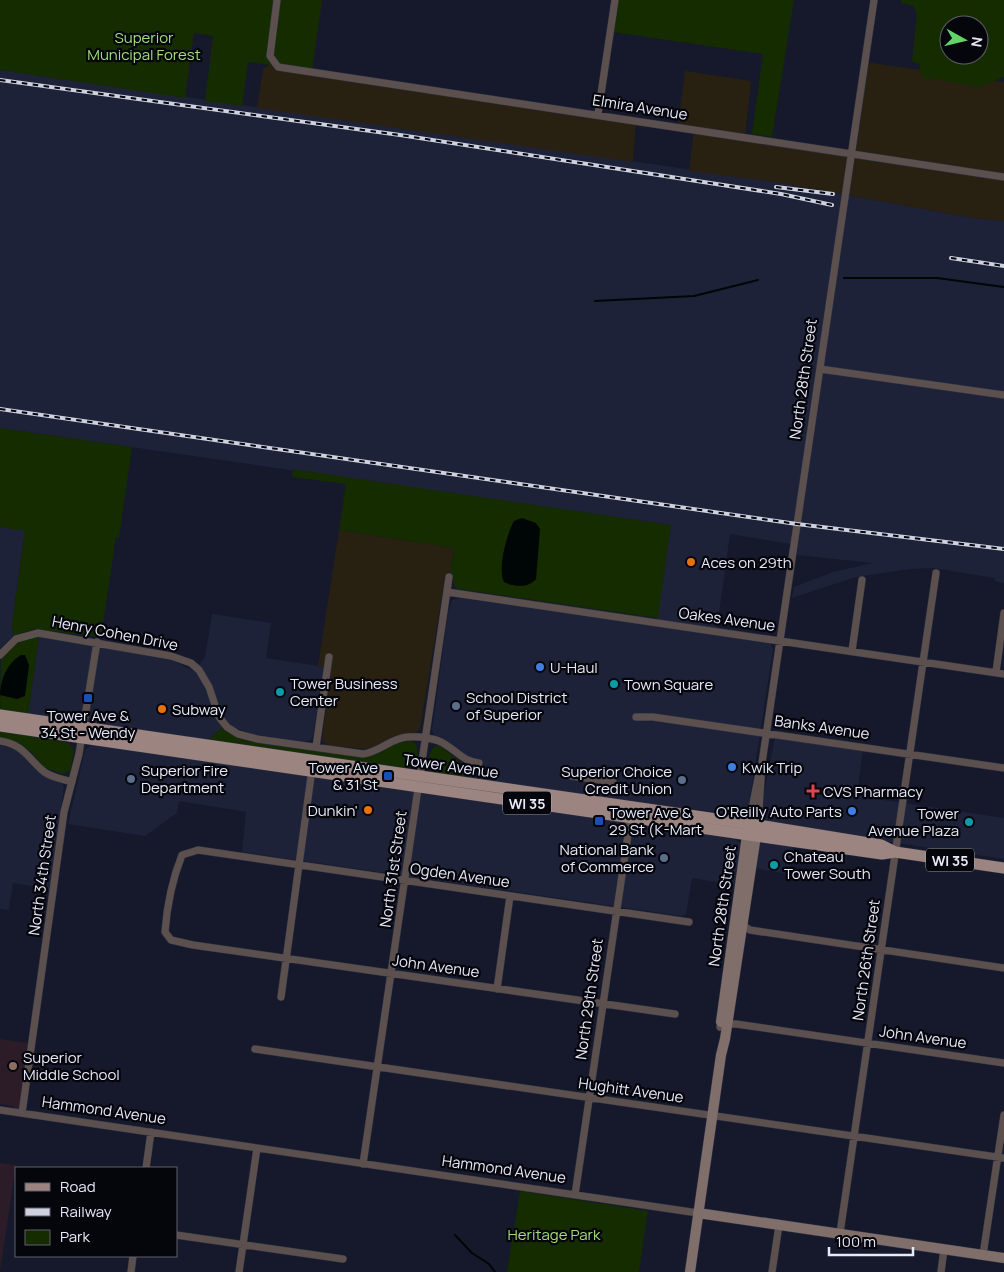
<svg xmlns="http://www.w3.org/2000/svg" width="1004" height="1272" font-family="Manrope,sans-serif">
<rect width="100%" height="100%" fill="#16192b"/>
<path fill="#1e2239" d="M0 70 769 181 974 218 1004 221V583L995 581V578L933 568 910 569 856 577 792 598 794 587 833 572 873 563 797 555 798 545 730 534 716 635 770 643 773 649 748 811 745 816 469 781 472 758 460 753 448 741 434 735 432 730 448 613 452 600 460 598 656 626 671 525 0 428Z
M0 527 25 530 12 623 13 636 0 648Z
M212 614 271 623 266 658 325 667 313 735 310 741H301L252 734 235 728 228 723 205 742 92 722 28 716 39 636 108 647 173 661 194 671 205 657Z
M775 738 863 749 857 796 1004 818V859L829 833 765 820 761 815V808Z
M92 744 439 796H454L734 839 741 843 739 886 692 878 686 914 682 916 242 852 246 812 179 801 177 813 145 836 68 824 85 750Z
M0 745 18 751 42 775 61 782 64 787 49 889 13 883 9 910 0 909Z
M759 843 793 846 789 874 753 868Z"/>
<path fill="#282111" d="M273 62 278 67 636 120 633 162 257 108 263 69Z
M865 62 1004 82V221L974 218 769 181 689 171 694 129 678 127 685 71 751 81 745 137 852 153Z
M339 530 454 548 450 577H445L420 729 415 733 396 735 381 744 367 749 332 746 324 743 322 739 331 668 318 666Z"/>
<path fill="#2b1c28" d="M0 1039 28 1043 22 1089V1113H16L13 1106 0 1104Z
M0 1163 16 1165 0 1272Z"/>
<path fill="#142c00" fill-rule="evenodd" d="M0 0H322L312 71 248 62 242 106 205 101 213 36 194 33 185 98 0 70Z
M618 0H794L772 137 752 134 763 54 613 32Z
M901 0H1004V77L980 87 922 77 919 64 912 61 917 15 914 6 901 3ZM949 25H979V55H949Z
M0 428 132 447 119 538 116 537 102 631 98 637 35 629 13 636 12 623 25 531 0 527Z
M293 469 671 525 658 618 458 589 454 586 453 578 450 577 454 548 339 530 346 484 292 477Z
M39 636 28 716 0 712 1 660C9 645 23 638 39 636Z
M223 727 236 737 247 741 358 757C380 757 397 737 414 742 421 750 417 764 408 769L205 742Z
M0 730 69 743 74 751 70 771 63 774 45 768 32 753 19 743 0 738Z
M439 745 460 762 471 766 469 781 432 773C427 765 428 752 435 746Z
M520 1191 648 1211 639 1272H507Z"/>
<path fill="#000606" d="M522 518 536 523 540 529 536 579C529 588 514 587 504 582 497 569 507 533 514 521Z
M21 655H25L29 665 25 696 17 699 0 695C0 680 7 663 21 655Z"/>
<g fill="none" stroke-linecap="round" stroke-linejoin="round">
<path stroke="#000606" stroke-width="2" d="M844 278H937L1004 287
M595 301 694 296 758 280
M455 1235 472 1253 489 1264 495 1272"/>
<defs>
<path id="street" d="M277 0 270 56 278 67 1004 177
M598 114 615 0
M820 369 1004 395
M447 592 1004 674
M852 651 862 580
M0 655 16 639 38 633 171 656 191 663 199 670 209 687 219 717 227 727 238 734 257 739 363 754C380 752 391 738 407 737 418 736 437 738 446 745 459 753 463 761 479 763
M996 672 1004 613
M636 717H653L1004 768
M0 741C24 745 26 756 42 770 49 777 62 779 72 782
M316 747 329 657
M571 776 613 782
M749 824 759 773
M758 825 762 763 874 0
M740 923 750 930 1004 968
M497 989 510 896
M281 997 312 769
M675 1014 193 945 171 940 165 932C167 905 172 880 182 855L198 850 689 922
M720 1027 727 1024H736L1004 1063
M255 1049 1004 1158
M0 1110 698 1213
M22 1113 64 812 79 754 97 642
M363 1164 449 577
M146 1168 151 1132
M575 1195 631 814
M840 1233 936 573
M176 1235 343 1259
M983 1255 1004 1115
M131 1272 133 1256
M239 1272 257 1148
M772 1272 779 1225
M941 1272 944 1249"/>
<path id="secondary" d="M721 1022 748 828
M698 1213 1004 1258
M690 1272 721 1055 725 1039 757 829"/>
<path id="primary" d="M0 715 758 825 881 845 895 852
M0 726 756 836 882 854 895 852 1004 868"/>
</defs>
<use href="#street" stroke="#2f3243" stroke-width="8"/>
<use href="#secondary" stroke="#2f3243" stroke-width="11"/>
<use href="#primary" stroke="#2f3243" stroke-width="12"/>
<use href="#street" stroke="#5b504e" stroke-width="7"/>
<use href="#secondary" stroke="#806e6b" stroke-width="10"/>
<use href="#primary" stroke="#9c8581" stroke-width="11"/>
<defs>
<path id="rail" d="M0 80 400 135 781 194 832 205
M776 187 833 194
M951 258 1004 266
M0 409 797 524 1004 549"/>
</defs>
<use href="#rail" stroke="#ced1df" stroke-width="4"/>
<use href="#rail" stroke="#05050c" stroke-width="2" stroke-dasharray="5.5" stroke-linecap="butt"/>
</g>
<g fill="#e8710a" stroke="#05050c" stroke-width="2">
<circle cx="691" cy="562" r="5"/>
<circle cx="162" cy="709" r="5"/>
<circle cx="368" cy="810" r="5"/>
</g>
<g fill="#3f7fe0" stroke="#05050c" stroke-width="2">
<circle cx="540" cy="667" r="5"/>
<circle cx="732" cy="767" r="5"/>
<circle cx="852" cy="811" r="5"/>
</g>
<g fill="#0f9aa8" stroke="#05050c" stroke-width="2">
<circle cx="614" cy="684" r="5"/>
<circle cx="280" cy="692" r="5"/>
<circle cx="969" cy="822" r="5"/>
<circle cx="774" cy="865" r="5"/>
</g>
<g fill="#1a4fb4" stroke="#05050c" stroke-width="2">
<rect x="83" y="693" width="10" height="10" rx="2.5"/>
<rect x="383" y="771" width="10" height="10" rx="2.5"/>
<rect x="594" y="816" width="10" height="10" rx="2.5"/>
</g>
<g fill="#5c6f8a" stroke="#05050c" stroke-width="2">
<circle cx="456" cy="706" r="5"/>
<circle cx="131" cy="779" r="5"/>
<circle cx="682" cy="780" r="5"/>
<circle cx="664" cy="858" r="5"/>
</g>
<path fill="#e0444e" stroke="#05050c" stroke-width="2" d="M810.5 783.5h5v5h5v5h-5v5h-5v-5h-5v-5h5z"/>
<circle fill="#8d6e63" stroke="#05050c" stroke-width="2" cx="13" cy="1066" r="5"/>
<g text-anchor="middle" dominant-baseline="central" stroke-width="4.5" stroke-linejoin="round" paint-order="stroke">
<g fill="#05050c" stroke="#a2a5b0" stroke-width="1">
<rect x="503" y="791.5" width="48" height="23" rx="4"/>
<rect x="926" y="848.5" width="48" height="23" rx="4"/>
</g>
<g font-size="14" font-weight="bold" fill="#e6e9f6">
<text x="527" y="803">WI 35</text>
<text x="950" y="860">WI 35</text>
</g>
<g font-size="15" fill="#a3de7a" stroke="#05050c">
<text x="144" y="37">Superior<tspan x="144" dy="17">Municipal Forest</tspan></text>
<text x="554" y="1234">Heritage Park</text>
</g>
<g font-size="15" fill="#e6e9f6" stroke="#05050c">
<text transform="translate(640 107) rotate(9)">Elmira Avenue</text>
<text transform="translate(803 379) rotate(-82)">North 28th Street</text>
<text transform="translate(727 619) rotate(8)">Oakes Avenue</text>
<text transform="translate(115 633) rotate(11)">Henry Cohen Drive</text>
<text transform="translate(822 727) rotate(8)">Banks Avenue</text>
<text transform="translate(451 766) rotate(8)">Tower Avenue</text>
<text transform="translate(393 869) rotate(-82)">North 31st Street</text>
<text transform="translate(42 875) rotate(-82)">North 34th Street</text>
<text transform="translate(460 875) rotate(8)">Ogden Avenue</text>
<text transform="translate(722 906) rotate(-82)">North 28th Street</text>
<text transform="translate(866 960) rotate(-82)">North 26th Street</text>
<text transform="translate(436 966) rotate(8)">John Avenue</text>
<text transform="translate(589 999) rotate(-82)">North 29th Street</text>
<text transform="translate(923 1037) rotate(8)">John Avenue</text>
<text transform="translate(631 1090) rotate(8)">Hughitt Avenue</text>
<text transform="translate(104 1110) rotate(8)">Hammond Avenue</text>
<text transform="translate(504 1169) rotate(8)">Hammond Avenue</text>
</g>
<g font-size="15" fill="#e6e9f6" stroke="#05050c" text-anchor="start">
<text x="701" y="562">Aces on 29th</text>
<text x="550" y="667">U-Haul</text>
<text x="290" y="683">Tower Business<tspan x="290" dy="17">Center</tspan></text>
<text x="624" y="684">Town Square</text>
<text x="466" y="697">School District<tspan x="466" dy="17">of Superior</tspan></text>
<text x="172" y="709">Subway</text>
<text x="88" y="715" text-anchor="middle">Tower Ave &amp;<tspan x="88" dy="17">34 St - Wendy</tspan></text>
<text x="378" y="767" text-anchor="end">Tower Ave<tspan x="378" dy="17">&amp; 31 St</tspan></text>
<text x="742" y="767">Kwik Trip</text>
<text x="141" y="770">Superior Fire<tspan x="141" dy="17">Department</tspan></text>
<text x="672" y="771" text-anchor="end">Superior Choice<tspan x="672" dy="17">Credit Union</tspan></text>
<text x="823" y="791">CVS Pharmacy</text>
<text x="358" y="810" text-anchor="end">Dunkin'</text>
<text x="842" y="811" text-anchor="end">O'Reilly Auto Parts</text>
<text x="609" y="812">Tower Ave &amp;<tspan x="609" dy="17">29 St (K-Mart</tspan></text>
<text x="959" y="813" text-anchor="end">Tower<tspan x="959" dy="17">Avenue Plaza</tspan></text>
<text x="654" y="849" text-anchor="end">National Bank<tspan x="654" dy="17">of Commerce</tspan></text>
<text x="784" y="856">Chateau<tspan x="784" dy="17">Tower South</tspan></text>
<text x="23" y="1057">Superior<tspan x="23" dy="17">Middle School</tspan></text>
</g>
</g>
<rect x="15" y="1167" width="162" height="90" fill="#05050c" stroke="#5f606a"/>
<rect x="25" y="1183" width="25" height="8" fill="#9c8581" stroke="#5f606a"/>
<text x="60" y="1192" font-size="15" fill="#e6e9f6">Road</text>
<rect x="25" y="1208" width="25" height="8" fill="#ced1df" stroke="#5f606a"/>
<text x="60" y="1217" font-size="15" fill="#e6e9f6">Railway</text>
<rect x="25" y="1230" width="25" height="15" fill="#142c00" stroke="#5f606a"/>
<text x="60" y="1242" font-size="15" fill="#e6e9f6">Park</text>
<g transform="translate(964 40) rotate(98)"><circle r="24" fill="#05050c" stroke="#5f606a"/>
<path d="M0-4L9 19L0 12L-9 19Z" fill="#63d469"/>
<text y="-8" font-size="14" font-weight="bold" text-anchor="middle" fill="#e6e9f6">N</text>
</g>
<path d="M829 1247v8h84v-8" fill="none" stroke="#e6e9f6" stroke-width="2.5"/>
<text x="836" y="1247" font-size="15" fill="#e6e9f6" stroke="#05050c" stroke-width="4" paint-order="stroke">100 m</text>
</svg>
